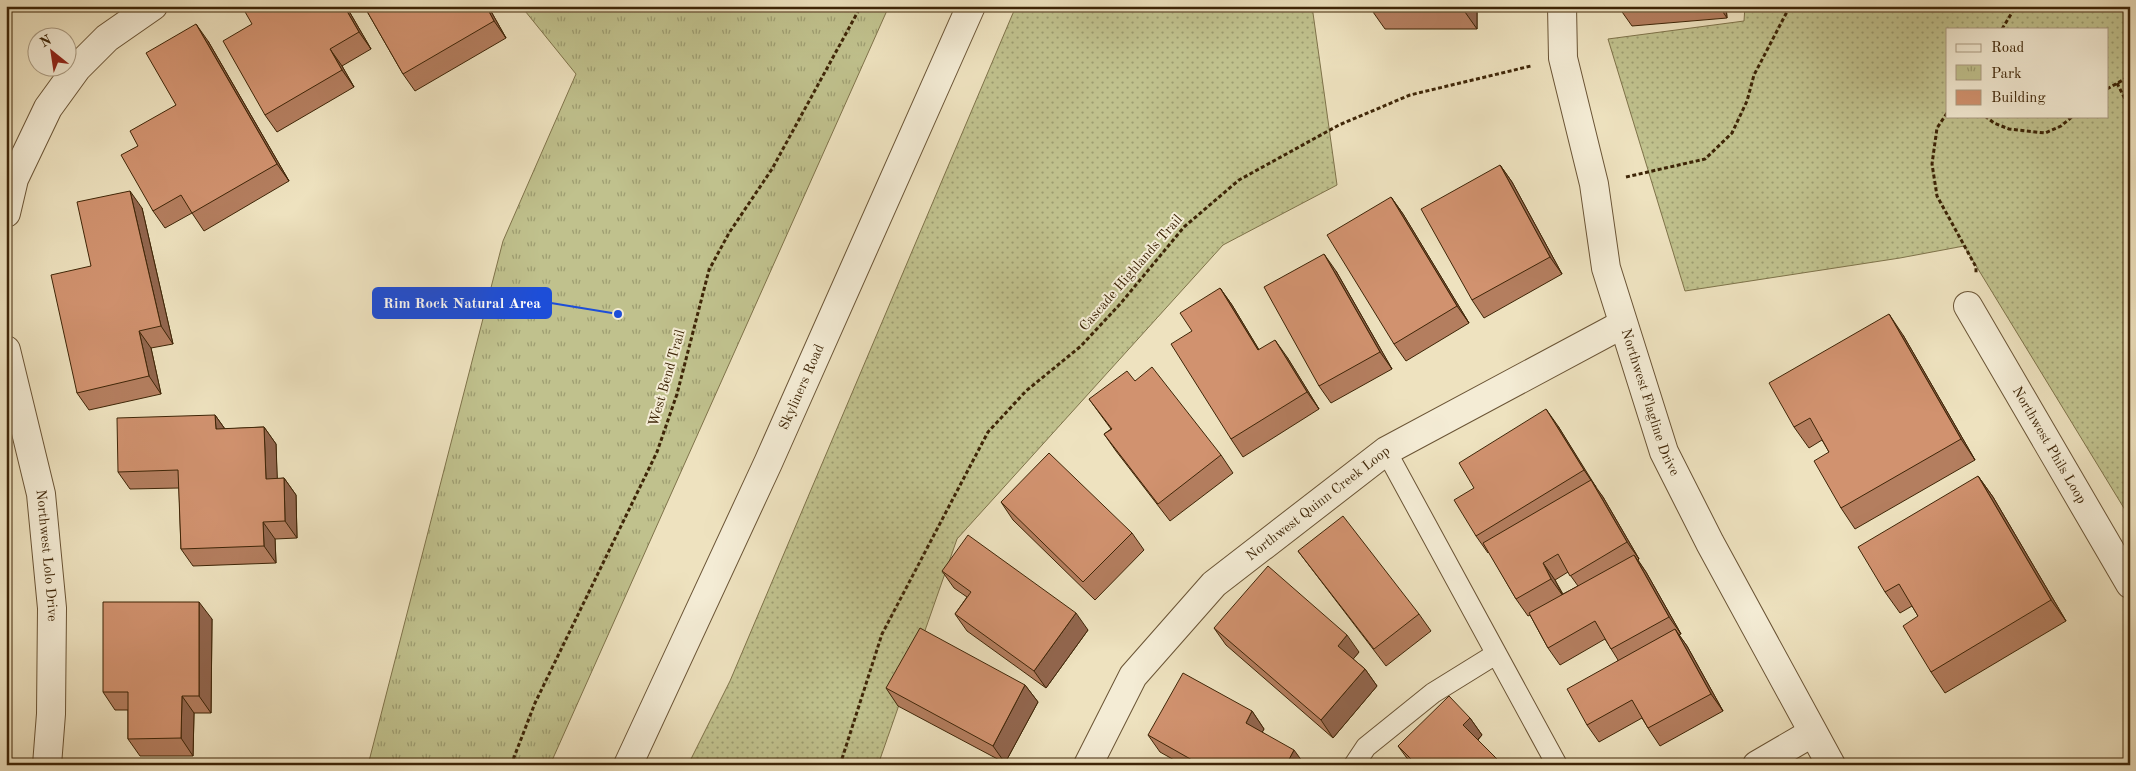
<svg xmlns="http://www.w3.org/2000/svg" width="2136" height="771" font-family="'Old Standard TT',serif">
<defs>
<pattern id="grass-dots" width="8" height="8" patternUnits="userSpaceOnUse" patternTransform="scale(1.25)"><rect width="8" height="8" fill="#c0c18d"/><path d="M2 2h.1M6 6h.1" fill="none" stroke="#9d9d71" stroke-width="1.8" stroke-linecap="round"/></pattern>
<pattern id="park-tufts" width="24" height="20" patternUnits="userSpaceOnUse" patternTransform="scale(1.25)"><rect width="24" height="20" fill="#c0c18d"/><path d="M3 7l-1-3M5 7V3M7 7l1-3M15 17l-1-3M17 17v-4M19 17l1-3" fill="none" stroke="#9d9d71"/></pattern>
</defs>
<rect width="100%" height="100%" fill="#eee2bf"/>
<filter id="stains"><feTurbulence type="fractalNoise" baseFrequency=".004" numOctaves="4"/><feColorMatrix values="0 0 0 0 .2 0 0 0 0 .09 0 0 0 0 .02 0 0 0 .5 -.17"/></filter>
<radialGradient id="worn" r=".72"><stop offset=".6" stop-color="#630" stop-opacity="0"/><stop offset="1" stop-color="#630" stop-opacity=".3"/></radialGradient>
<path fill="url(#grass-dots)" stroke="#7f734a" fill-rule="evenodd" d="M1016 6H1312L1337 185 1223 245 957 539 878 765H688L730 681Z
M1745 6H2130V518L1964 246 1900 258 1685 291 1608 39 1744 21ZM1947 29H2107V116H1947Z"/>
<path fill="url(#park-tufts)" stroke="#7f734a" d="M521 6H889L550 765H368L503 241 576 74Z"/>
<g fill="none" stroke-linecap="round" stroke-linejoin="round">
<defs>
<path id="service" d="M1386 451 1557 765
M1354 765 1366 747 1433 693 1496 654"/>
<g id="minor">
<path id="s1" d="M1562 6 1563 58 1594 184 1606 268 1664 452 1710 543 1831 765"/>
<path d="M6 213 14 179 48 108 77 68 107 38 153 6"/>
<path id="s2" d="M1968 306 2130 584"/>
<path id="s3" d="M6 350 41 494 52 608 51 714 47 765"/>
<path id="s4" d="M1088 765 1133 676 1214 584 1386 451 1623 324"/>
<path d="M1757 765 1812 733"/>
</g>
<g id="tertiary">
<path id="s5" d="M628 765 768 463 971 6"/>
</g>
</defs>
<use href="#service" stroke="#6a5435" stroke-width="22"/>
<use href="#minor" stroke="#6a5435" stroke-width="30"/>
<use href="#tertiary" stroke="#6a5435" stroke-width="30"/>
<path stroke="#3e2507" stroke-width="3" stroke-dasharray="4 2.5" stroke-linecap="butt" d="M2002 29 2016 6
M2117 83 2130 109
M2107 89 2130 76
M1947 113 1937 128 1932 164 1937 196 1976 267V274
M1985 116 1994 123 2009 129 2045 133 2061 126 2073 116
M1626 177 1705 159 1732 133 1747 101 1754 75 1790 6
M511 765 535 703 657 452 677 394 709 270 729 233 772 169 861 6
M840 765 882 634 988 432 1026 391 1081 346 1121 303 1184 227 1239 180 1339 125 1410 95 1531 66"/>
<use href="#service" stroke="#f4ecd5" stroke-width="20"/>
<use href="#minor" stroke="#f4ecd5" stroke-width="28"/>
<use href="#tertiary" stroke="#f4ecd5" stroke-width="28"/>
</g>
<path fill="#b47e5f" stroke="#3e2507" fill-rule="evenodd" d="M346 6 371 49 342 66 354 87 277 132 265 115Z
M364 6H488L506 38 415 91 403 74Z
M1477 6V29H1385L1373 12Z
M1620 6H1726L1727 18 1632 26 1620 9Z
M208 41 289 181 204 231 192 213 165 228 153 211 138 146 176 105Z
M1500 165 1512 182 1562 274 1484 318 1472 300Z
M1391 197 1403 214 1469 323 1406 361 1394 344Z
M142 208 173 344 151 348 161 394 89 410 77 393 91 266Z
M1336 271 1392 369 1331 403 1319 386Z
M1220 288 1232 305 1259 350 1287 357 1319 409 1243 457 1231 439 1192 331Z
M1903 335 1975 460 1855 529 1841 508 1829 452 1822 440 1809 448 1794 427Z
M1135 381 1221 455 1233 473 1170 521 1116 451 1104 434 1111 429 1089 399Z
M215 415 225 429 264 427 276 444 277 479 284 478 296 495 297 538 275 539 276 563 193 566 181 549 179 488 130 489 118 472Z
M1558 426 1595 487 1603 497 1639 559 1638 560 1646 572 1681 634 1679 635 1687 646 1723 711 1660 746 1648 728 1642 718 1599 742 1587 725 1618 660 1605 639 1560 665 1548 648 1530 615 1528 616 1516 599 1489 552 1488 553 1476 536 1474 488ZM1568 572 1578 586 1563 594 1555 580Z
M1978 476 1993 497 2066 621 1945 693 1931 672 1918 616 1912 606 1900 613 1885 592Z
M1001 502 1132 533 1144 550 1095 600 1013 520Z
M1298 551 1419 614 1431 631 1386 666 1311 568Z
M942 571 1088 630 1046 688 967 631 955 614 967 597 954 588Z
M212 619 211 713H194L193 756H140L128 739V710H115L103 692Z
M1214 628 1359 652 1353 659 1365 669 1377 686 1333 738 1226 645Z
M1025 685 1038 702 1005 763 898 706 886 688Z
M1252 711 1264 729 1262 732 1305 765H1183L1160 752 1148 735Z
M1470 718 1482 735 1478 740 1503 765H1412L1398 746Z"/>
<path fill="#92664e" stroke="#3e2507" d="M344 6H346L371 49 359 32Z
M486 6H488L506 38 494 21Z
M1465 6H1477V29L1465 12Z
M1719 6H1726L1727 18Z
M196 24 208 41 289 181 277 164Z
M330 49 342 66 354 87 342 70Z
M1500 165 1512 182 1562 274 1550 257Z
M130 191 142 208 173 344 161 326Z
M1391 197 1403 214 1469 323 1457 306Z
M1324 254 1336 271 1392 369 1380 352Z
M1220 288 1232 305 1270 368 1258 350Z
M1889 314 1903 335 1975 460 1961 439Z
M139 331 151 348 161 394 149 376Z
M1275 340 1287 357 1319 409 1307 392Z
M1546 409 1558 426 1596 487 1584 470Z
M215 415 227 432 216 429Z
M264 427 276 444 278 497 266 479Z
M1978 476 1993 497 2066 621 2051 600Z
M284 478 296 495 297 538 285 521Z
M1591 480 1603 497 1639 559 1627 542Z
M263 522 275 539 276 563 264 546Z
M1634 555 1646 572 1681 634 1669 617Z
M1543 563 1555 580 1563 596 1551 579Z
M199 602 212 619 211 713 199 696Z
M1076 613 1088 630 1046 688 1034 671Z
M1675 629 1687 646 1723 711 1711 694Z
M1347 635 1359 652 1350 663 1338 646Z
M1365 669 1377 686 1333 738 1321 720Z
M1025 685 1038 702 1005 763 993 746Z
M182 696 194 713 193 756 181 738Z
M1252 711 1264 729 1258 740 1246 723Z
M1470 718 1482 735 1475 742 1463 725Z
M1294 750 1305 765H1286Z"/>
<path fill="#d1926f" stroke="#3e2507" d="M250 6H344L359 32 330 49 342 70 265 115 223 41 252 24 244 10Z
M364 6H486L494 21 403 74Z
M1373 6H1465V12H1373Z
M1620 6H1651L1620 9Z
M196 24 277 164 192 213 181 195 153 211 121 155 138 146 130 131 176 105 146 53Z
M1500 165 1550 257 1472 300 1421 209Z
M130 191 161 326 139 331 149 376 77 393 51 275 91 266 77 202Z
M1391 197 1457 306 1394 344 1327 235Z
M1324 254 1380 352 1319 386 1264 287Z
M1220 288 1258 350 1275 340 1307 392 1231 439 1171 344 1192 331 1180 313Z
M1889 314 1961 439 1841 508 1814 461 1829 452 1810 418 1794 427 1769 383Z
M1152 367 1221 455 1158 504 1104 434 1112 429 1089 399 1127 371 1135 381Z
M1546 409 1584 470 1476 536 1454 500 1474 488 1459 463Z
M215 415 216 429 264 427 266 479 284 478 285 521 263 522 264 546 181 549 178 470 118 472 117 418Z
M1049 453 1132 533 1083 582 1001 502Z
M1978 476 2051 600 1931 672 1903 626 1918 616 1899 584 1885 592 1858 547Z
M1591 480 1627 542 1570 576 1558 554 1543 563 1551 579 1516 599 1483 543Z
M1343 516 1419 614 1374 649 1298 551Z
M968 535 1076 613 1034 671 955 614 971 592 942 571Z
M1634 555 1669 617 1611 649 1595 621 1548 648 1529 613Z
M1268 566 1347 635 1338 646 1365 669 1321 720 1214 628Z
M103 602H199V696H182L181 738 128 739V692H103Z
M920 628 1025 685 993 746 886 688Z
M1675 629 1711 694 1648 728 1632 700 1587 725 1567 689Z
M1183 673 1252 711 1246 723 1294 750 1286 765H1201L1148 735Z
M1449 696 1470 718 1463 725 1503 765H1417L1398 746Z
M125 763 133 765H125Z"/>
<g text-anchor="middle" dominant-baseline="central" stroke-width="4" stroke-linejoin="round" paint-order="stroke">
<g font-size="14" fill="#3e2507" stroke="#f4ecd5">
<text transform="translate(1131 273) rotate(-49)">Cascade Highlands Trail</text>
<text transform="translate(667 378) rotate(-74)">West Bend Trail</text>
<text stroke="none"><textPath href="#s5" startOffset="416">Skyliners Road</textPath></text>
<text stroke="none"><textPath href="#s1" startOffset="408">Northwest Flagline Drive</textPath></text>
<text stroke="none"><textPath href="#s2" startOffset="161">Northwest Phils Loop</textPath></text>
<text stroke="none"><textPath href="#s4" startOffset="354">Northwest Quinn Creek Loop</textPath></text>
<text stroke="none"><textPath href="#s3" startOffset="210">Northwest Lolo Drive</textPath></text>
</g>
</g>
<path fill="none" stroke="#1d4ed8" stroke-width="2" d="M618 314L551 303"/>
<circle fill="#1d4ed8" stroke="#f4ecd5" stroke-width="2" cx="618" cy="314" r="5"/>
<rect fill="#1d4ed8" stroke="#1d4ed8" stroke-width="2" x="373" y="288" width="178" height="30" rx="5"/>
<g font-size="15" text-anchor="middle" font-weight="bold" fill="#fff">
<text x="462" y="308">Rim Rock Natural Area</text>
</g>
<rect width="2136" height="771" fill="none" stroke="#eee2bf" stroke-width="25"/>
<rect x="8" y="8" width="2121" height="756" fill="none" stroke="#3e2507" stroke-width="2.5"/>
<rect x="12" y="12" width="2111" height="746" fill="none" stroke="#3e2507"/>
<rect x="1946" y="28" width="162" height="90" fill="#f4ecd5" stroke="#ab9c83"/>
<rect x="1956" y="44" width="25" height="8" fill="#f4ecd5" stroke="#ab9c83"/>
<text x="1991" y="52" font-size="15" fill="#3e2507">Road</text>
<rect x="1956" y="65" width="25" height="15" fill="url(#park-tufts)" stroke="#ab9c83"/>
<text x="1991" y="78" font-size="15" fill="#3e2507">Park</text>
<rect x="1956" y="90" width="25" height="15" fill="#d1926f" stroke="#ab9c83"/>
<text x="1991" y="102" font-size="15" fill="#3e2507">Building</text>
<g transform="translate(52 52) rotate(330)"><circle r="24" fill="#f4ecd5" stroke="#ab9c83"/>
<path d="M0-4L9 19L0 12L-9 19Z" fill="#8f2418"/>
<text y="-8" font-size="14" font-weight="bold" text-anchor="middle" fill="#3e2507">N</text>
</g>
<rect width="100%" height="100%" filter="url(#stains)"/>
<rect width="100%" height="100%" fill="url(#worn)"/>
</svg>
